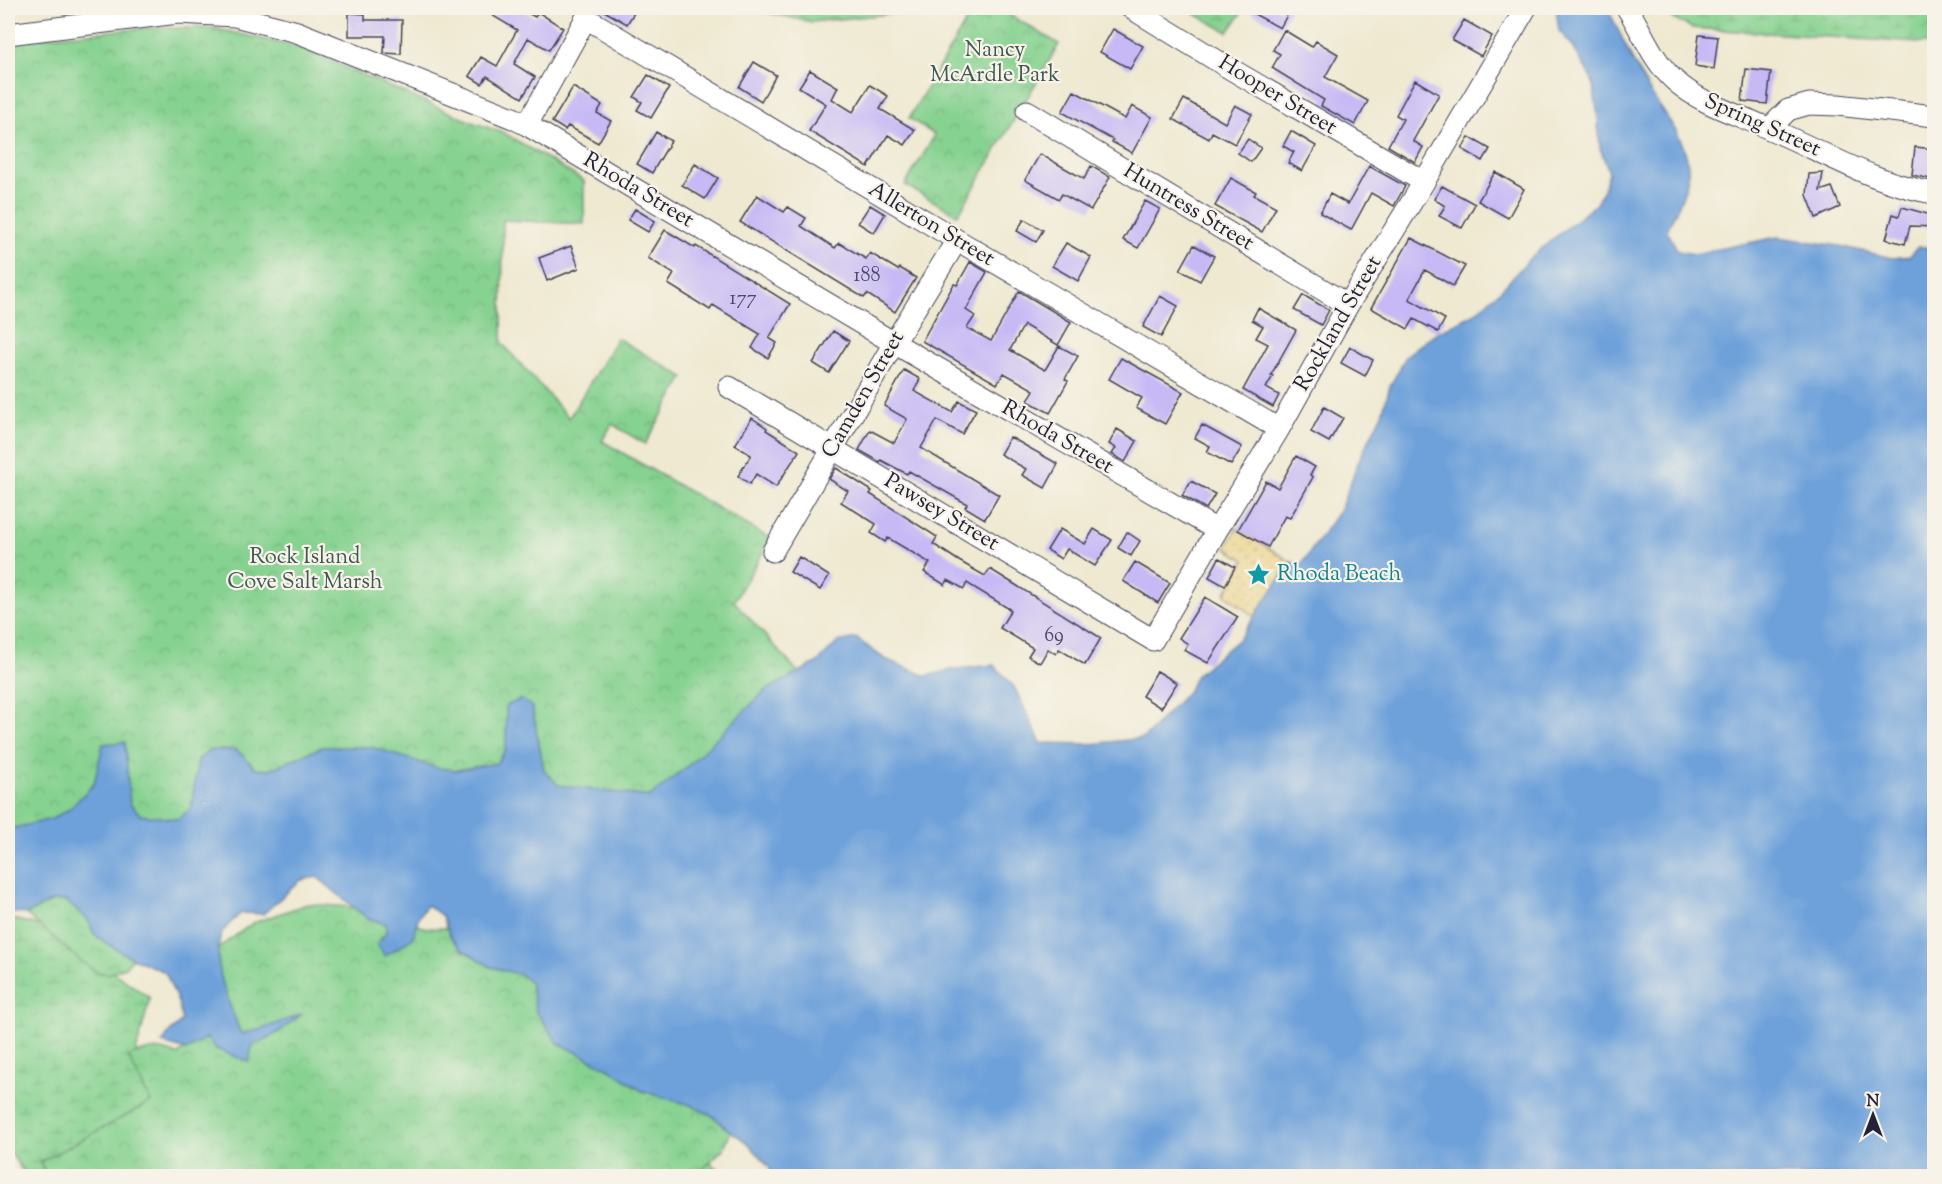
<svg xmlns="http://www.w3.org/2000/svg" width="1942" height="1184" font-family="'Sorts Mill Goudy',serif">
<defs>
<pattern id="wetland-marsh" width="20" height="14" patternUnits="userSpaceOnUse" patternTransform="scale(1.5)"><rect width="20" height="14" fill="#86d290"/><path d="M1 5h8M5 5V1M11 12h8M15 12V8" fill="none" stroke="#73b47d"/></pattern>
<pattern id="sand-dots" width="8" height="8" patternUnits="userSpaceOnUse" patternTransform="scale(1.5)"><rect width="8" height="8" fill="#eeda9e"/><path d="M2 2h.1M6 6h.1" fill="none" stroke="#ccbb89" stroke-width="1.8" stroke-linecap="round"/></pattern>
<pattern id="park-crowns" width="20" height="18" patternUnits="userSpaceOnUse" patternTransform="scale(1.5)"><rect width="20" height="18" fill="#86d290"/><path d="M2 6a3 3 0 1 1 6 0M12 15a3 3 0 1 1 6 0" fill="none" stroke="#73b47d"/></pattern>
</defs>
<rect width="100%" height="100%" fill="#f7f3e8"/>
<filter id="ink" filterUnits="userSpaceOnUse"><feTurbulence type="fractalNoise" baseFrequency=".0167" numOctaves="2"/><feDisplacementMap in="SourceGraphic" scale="12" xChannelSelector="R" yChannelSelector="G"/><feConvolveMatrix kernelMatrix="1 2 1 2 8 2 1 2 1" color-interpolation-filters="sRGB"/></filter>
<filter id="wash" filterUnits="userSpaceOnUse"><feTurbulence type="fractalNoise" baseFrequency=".008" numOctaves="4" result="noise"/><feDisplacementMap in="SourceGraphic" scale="24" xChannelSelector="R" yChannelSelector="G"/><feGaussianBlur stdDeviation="1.35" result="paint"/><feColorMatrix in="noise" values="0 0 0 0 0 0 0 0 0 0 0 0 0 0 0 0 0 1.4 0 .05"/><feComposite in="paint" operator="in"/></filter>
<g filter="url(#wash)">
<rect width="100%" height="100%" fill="#efe9d1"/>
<path fill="url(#wetland-marsh)" stroke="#547a66" stroke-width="1.5" d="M746 8H947L811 22Z
M1184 8H1245L1228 32Z
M1663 8H1934V44L1692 28 1671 18Z
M8 918 50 928 150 998 136 1052 200 1073 413 938 728 1176H26L8 1149Z"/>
<path fill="url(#sand-dots)" stroke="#887e6c" stroke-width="1.5" d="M1237 528 1291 562 1255 617 1225 594 1245 560 1226 548Z"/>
<path fill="url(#park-crowns)" stroke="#547a66" stroke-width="1.5" d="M974 8H998L1059 44 958 215 905 185 935 135 909 118Z
M147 28H213L298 47 472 122 504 133 584 181V224L503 220 502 343 569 418 617 338 684 377 645 444 612 424 602 441 771 539 734 601 826 703 672 786 578 826 343 869 275 887 166 950 132 959 125 967 108 974 97 972 82 962 8 899V40Z
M307 904 369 908 426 928 490 929 704 1100 732 1129 724 1148 696 1176H48L40 1162 151 1102 128 1057C148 1049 156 1046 177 1055L195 1040 211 961 221 946 253 923Z"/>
<path fill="#6ea1da" stroke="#48628a" stroke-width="1.5" d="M1556 8H1607C1621 33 1631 61 1646 85 1661 111 1685 135 1688 166 1690 189 1675 210 1667 231L1678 251 1694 254 1778 237 1840 246 1892 258 1910 256 1918 247H1934V1176H770V1168L747 1142 727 1129 713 1116 690 1105 642 1091 610 1069 558 1043 536 1012 530 982 521 975 491 967 461 949 451 938 442 916 427 905 418 918 413 938 385 956 377 944 386 933V924L367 918 317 877 301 880 263 914 241 913C235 919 226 926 222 933 209 959 231 1009 241 1034L262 1029 302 1014 277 1033 252 1046 249 1062 216 1049 206 1038 187 1050 162 1043 171 1031 182 1021 178 1002 165 972 130 957 106 943 94 934 88 920 66 901H53L27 914 8 912V826L14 828 52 819 69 809 94 784 103 744 125 742 130 804 141 815 178 819 191 808 198 760 209 750H237L255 768 268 770 322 747H371L438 768 457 770 497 763 506 749V706L521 699 532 707 544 770 558 785 650 797 691 763 766 690 818 662 838 642 856 638 885 659 926 676 956 669 994 665 1014 687 1041 743 1091 744 1144 738 1189 690 1196 675 1240 638 1291 562 1301 565 1340 510 1360 458 1382 414 1390 386 1407 355 1435 334 1474 314 1503 288 1531 257 1596 204 1603 191 1609 172 1600 148 1597 110 1592 79 1572 45 1559 31Z"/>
<g id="blocks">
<path fill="#c6b9f5" d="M480 8H518L535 17 538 12 563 28 549 50 528 38 514 64 535 77 522 98 487 76 482 84 469 76 481 57 497 66 517 30Z
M599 8H637L627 24Z
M1243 8H1291L1280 28Z
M349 13 365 14V20H402L401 54 384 53 385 36H349Z
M1464 20 1492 36 1481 56 1452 40Z
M1113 29 1143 46 1130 69 1100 52Z
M1284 30 1312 47 1316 41 1338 54 1325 77 1368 101 1355 125 1321 106 1324 100 1272 68 1280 54 1273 50Z
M1699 35 1718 37 1714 69 1695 66Z
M754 62 776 75 761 101 739 87Z
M1746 69 1771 72 1767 104 1742 101Z
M810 70 838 87 832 99 853 112 870 85 888 96 880 109 915 130 905 145 888 135 868 167 809 131 826 104 799 87Z
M648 75 669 88 651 118 637 110 642 102 634 97Z
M1415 80 1439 94 1413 141 1423 147 1415 162 1388 146 1403 119 1396 115Z
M573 87 602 105 597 113 611 121 598 143 568 126 565 130 552 122Z
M1074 91 1125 119 1132 106 1152 117 1132 153 1112 142 1113 140 1062 112Z
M1184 99 1225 123 1235 105 1252 114 1235 144 1212 132 1209 139 1173 119Z
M1291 131 1316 146 1302 171 1288 163 1294 152 1283 146Z
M656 132 671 141 652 173 637 164Z
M1469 137 1490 149 1483 161 1462 149Z
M1248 139 1261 148 1251 162 1238 153Z
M1915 147 1934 149 1931 179 1912 175Z
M1040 154 1084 179 1091 166 1110 177 1091 210 1062 194 1059 199 1025 180Z
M695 164 718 178 705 199 682 185Z
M1369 166 1405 186 1394 206 1371 193 1351 230 1320 213 1330 194 1348 204Z
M1495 172 1524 189 1508 218 1478 201Z
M1823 173 1820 191 1832 187 1840 207 1816 218 1807 195 1809 174Z
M1231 178 1256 192 1254 195 1276 207 1262 232 1215 206Z
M1442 186 1475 204 1462 228 1439 216 1445 206 1434 199Z
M757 195 784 212 788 207 806 218 801 226 835 248 839 243 866 259 870 253 898 270 900 268 916 278 895 312 867 294 864 298 740 222Z
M1145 201 1160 209 1138 248 1123 240Z
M870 205 885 214 874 233 858 223Z
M1902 207 1935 216V227L1910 226 1905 244 1886 239 1893 214 1899 216Z
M635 209 655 221 648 232 628 220Z
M1024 219 1043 230 1036 242 1017 231Z
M665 230 695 248 696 246 790 304 769 338 777 343 768 358 752 348 760 334 713 305 710 310 668 284 674 274 648 258Z
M1411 238 1465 266 1453 286 1425 270 1409 299 1445 319 1438 332 1414 319 1408 329 1371 308Z
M1066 243 1091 257 1078 281 1052 266Z
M1194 245 1214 256 1200 281 1180 270Z
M571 246 579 268 547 281 539 258Z
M970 262 987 272 966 310 975 316 967 328 991 341 1019 291 1071 322 1058 345 1024 325 1010 350 1045 370 1059 346 1078 356 1065 379 1068 381 1050 413 1028 401 1034 390 1004 373 997 384 922 341 954 284 957 285Z
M1303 295 1329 310 1321 325 1294 310Z
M1160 296 1178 306 1161 337 1143 327Z
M1258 308 1296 330 1271 375 1273 376 1266 388 1279 395 1273 407 1243 390 1268 344 1256 338 1263 326 1252 320Z
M833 331 849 341 829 373 813 363Z
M1350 347 1373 360 1365 376 1341 363Z
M1121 358 1183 392 1165 424 1136 408 1142 398 1109 379Z
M904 370 920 379 914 391 952 412 959 401 976 410 962 434 937 420 921 448 999 495 985 519 965 507 967 504 909 471 907 474 881 460 880 462 859 450 870 430 894 443 907 419 884 406Z
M1324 407 1343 418 1329 442 1311 432Z
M752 418 767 428 766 430 799 451 776 487 756 474 750 484 738 476 751 455 735 445Z
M1202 425 1242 447 1231 465 1207 452 1210 446 1195 438Z
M1117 429 1137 441 1125 462 1112 454 1116 448 1109 444Z
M1010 437 1058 464 1045 488 1022 475 1026 469 1000 454Z
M1296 456 1315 467 1310 475 1313 477 1290 518 1285 516 1268 547 1238 530 1266 481 1278 488Z
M836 468 872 491 870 494 937 537 933 544 959 561 985 576 990 569 1101 638 1085 665 1059 649 1056 654 1048 649 1040 663 1028 656 1033 648 1000 628 1011 610 967 583 964 589 948 580 945 585 924 572 930 563 888 538 885 542 871 533 876 524 841 502 848 491 829 479Z
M1191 481 1215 494 1206 509 1182 495Z
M1060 529 1085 544 1094 529 1112 540 1095 566 1067 549 1061 559 1047 550Z
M1127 532 1140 541 1131 556 1118 548Z
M799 557 829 576 820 590 790 572Z
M1219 558 1235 567 1225 586 1209 577Z
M1135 562 1170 583 1158 603 1123 581Z
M1205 597 1238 617 1208 663 1184 650 1188 644 1179 638Z
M1157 671 1177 683 1161 708 1142 696Z"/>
</g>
</g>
<g filter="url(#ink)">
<use href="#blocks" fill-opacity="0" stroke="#414052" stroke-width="1.5"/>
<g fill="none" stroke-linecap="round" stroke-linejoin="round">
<defs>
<path id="minor" d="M1131 8 1229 68 1424 182
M1627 8C1642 31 1653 61 1674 80 1703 106 1738 114 1772 130 1826 153 1876 184 1934 193
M8 34 178 13 235 16 297 32 513 118 527 125 894 343 1217 530
M1027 111 1348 305
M527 125 586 18 957 240 1279 429
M1770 128 1788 110 1809 104 1838 105 1934 116
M729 387 1153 640 1217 530 1279 429 1348 305 1424 182 1526 8
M773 551 894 343 957 240"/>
</defs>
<use href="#minor" stroke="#414052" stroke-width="23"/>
<use href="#minor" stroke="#fff" stroke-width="21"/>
</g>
</g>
<defs>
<symbol id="sight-bare" viewBox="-9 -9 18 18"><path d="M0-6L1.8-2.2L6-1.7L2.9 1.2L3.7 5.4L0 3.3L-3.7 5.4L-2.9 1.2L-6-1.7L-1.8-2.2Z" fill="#0f9aa8" stroke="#f7f3e8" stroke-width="2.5" paint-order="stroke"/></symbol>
</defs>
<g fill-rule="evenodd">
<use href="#sight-bare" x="1242" y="558" width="33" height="33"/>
</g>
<g text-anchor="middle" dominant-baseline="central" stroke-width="4.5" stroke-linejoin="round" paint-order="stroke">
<g font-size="20" fill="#4b486a">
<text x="867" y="276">188</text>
<text x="743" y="299">177</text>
<text x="1054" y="636">69</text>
</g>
<g font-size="22" fill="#405754" stroke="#f7f3e8">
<text x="995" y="51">Nancy<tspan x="995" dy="25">McArdle Park</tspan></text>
<text x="305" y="558">Rock Island<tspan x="305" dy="25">Cove Salt Marsh</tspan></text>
</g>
<g font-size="22" fill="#22223b" stroke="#f7f3e8">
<text transform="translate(1277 96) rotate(31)">Hooper Street</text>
<text transform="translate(1762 126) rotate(24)">Spring Street</text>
<text transform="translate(638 191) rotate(31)">Rhoda Street</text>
<text transform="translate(1188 208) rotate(31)">Huntress Street</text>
<text transform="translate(931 225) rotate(31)">Allerton Street</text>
<text transform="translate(1339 324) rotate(-60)">Rockland Street</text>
<text transform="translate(864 395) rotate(-60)">Camden Street</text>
<text transform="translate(1057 438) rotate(30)">Rhoda Street</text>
<text transform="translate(941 513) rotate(31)">Pawsey Street</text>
</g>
<g font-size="22" fill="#0d838f" stroke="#f7f3e8" text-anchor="start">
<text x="1277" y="575">Rhoda Beach</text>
</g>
</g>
<rect width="1942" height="1184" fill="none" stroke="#f7f3e8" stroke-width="30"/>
<g transform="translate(1873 1115)" stroke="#f7f3e8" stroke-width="4.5" paint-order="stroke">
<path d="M0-4.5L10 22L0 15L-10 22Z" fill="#22223b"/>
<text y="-9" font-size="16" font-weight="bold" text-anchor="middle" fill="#22223b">N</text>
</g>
</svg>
